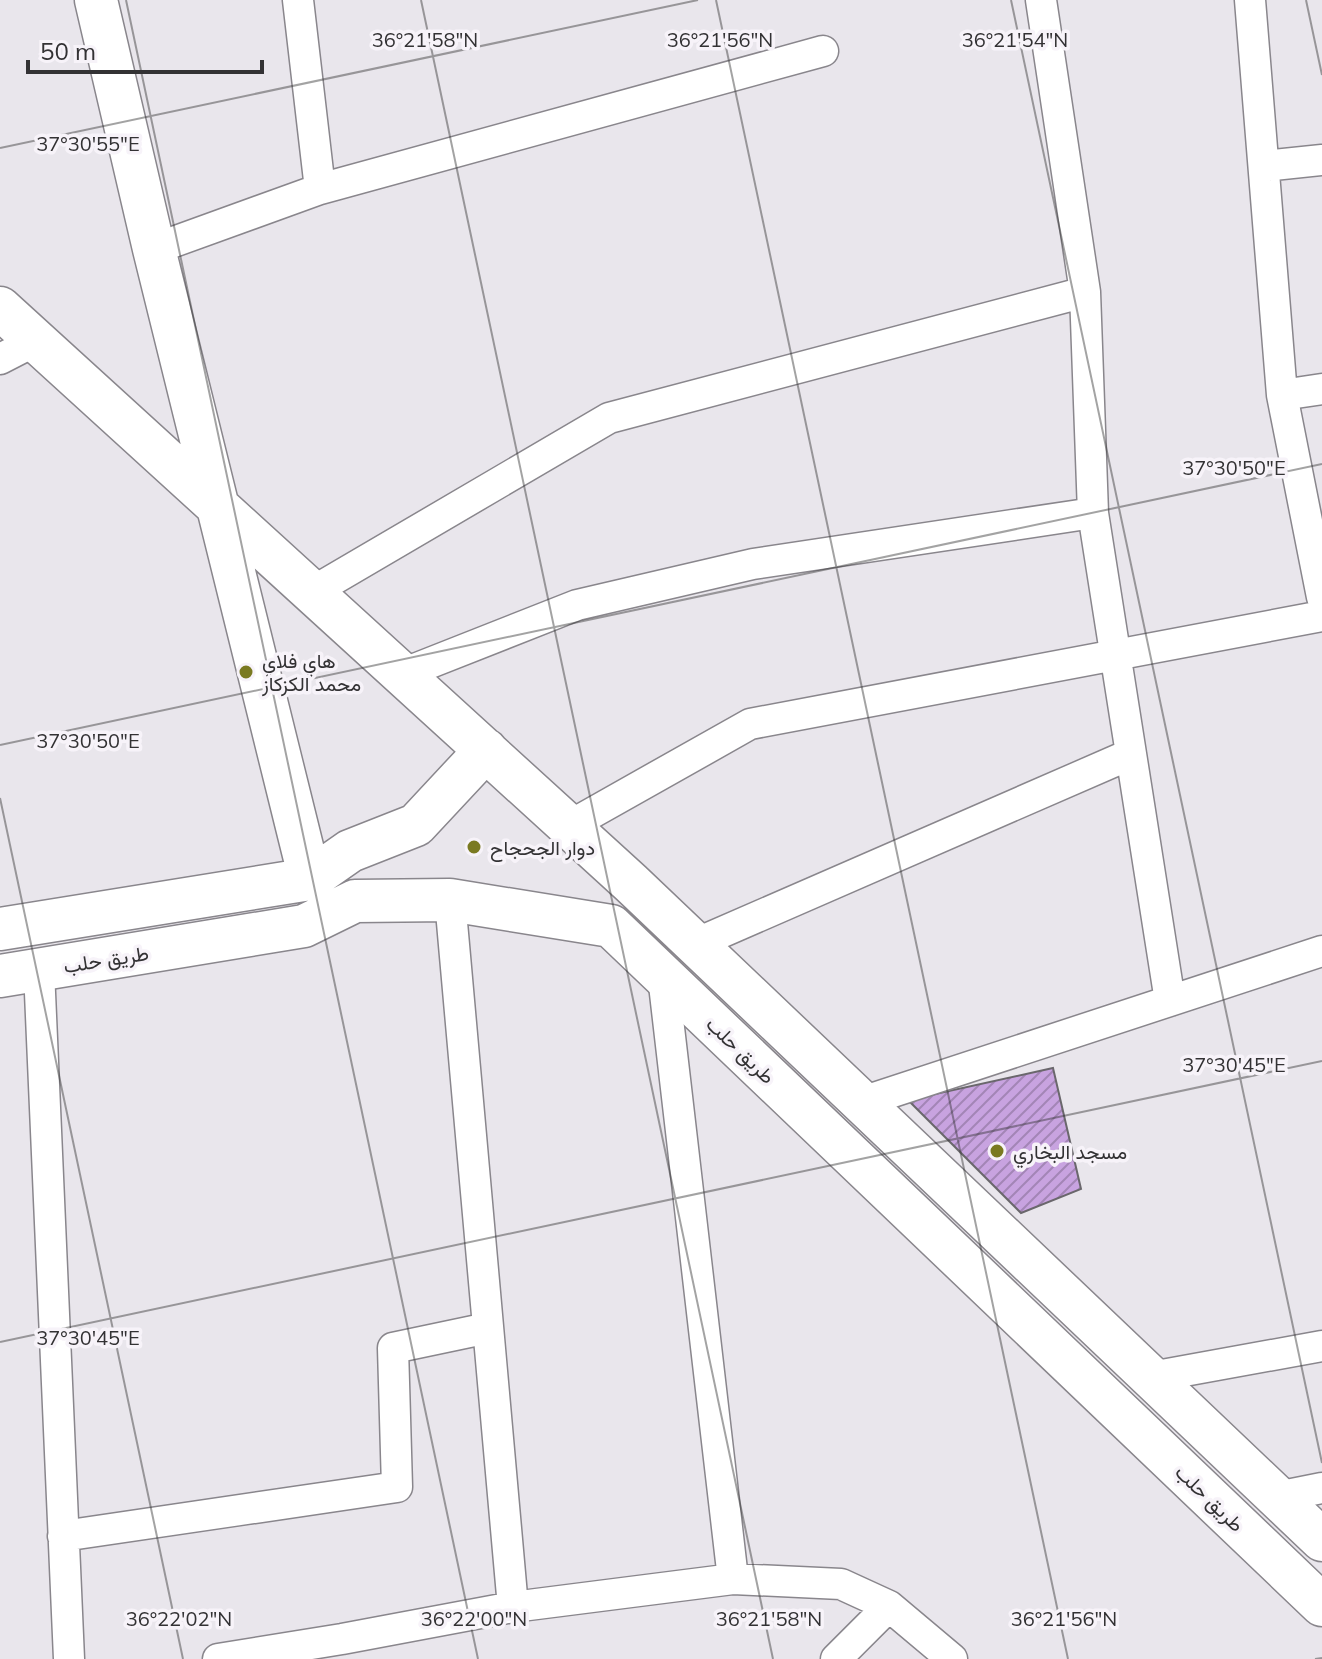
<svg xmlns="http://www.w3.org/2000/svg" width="1322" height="1659" font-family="Mulish,Vazirmatn,sans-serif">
<defs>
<pattern id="building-hatch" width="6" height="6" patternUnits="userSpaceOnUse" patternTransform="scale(2)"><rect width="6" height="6" fill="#c8a3e0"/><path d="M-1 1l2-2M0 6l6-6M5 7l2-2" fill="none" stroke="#a385b6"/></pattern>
</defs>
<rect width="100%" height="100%" fill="#e9e6ec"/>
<path fill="url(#building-hatch)" stroke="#6a676c" stroke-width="2" d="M1053 1068 1081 1189 1021 1213 908 1100Z"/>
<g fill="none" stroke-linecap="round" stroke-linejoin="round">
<defs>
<path id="minor" d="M298 0 320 189
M1041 0 1085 292 1093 513 1170 1001
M1250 0 1282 395 1322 597
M1264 166 1322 160
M154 249 320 189 823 51
M0 359 35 341
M1282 395 1322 389
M312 592 609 418 1085 292
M402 674 577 605 753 564 1093 513
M569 826 750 724 1322 616
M450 900 513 1607
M695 944 1131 754
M39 970 69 1659
M663 976 733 1579
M862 1102 1322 951
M1151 1377 1322 1346
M1277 1497 1322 1488
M63 1536 397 1487 393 1348 488 1328
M218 1659 342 1639 513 1607 733 1579 841 1584 889 1606 952 1659
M836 1659 889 1606"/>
<path id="secondary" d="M96 0 154 249 310 879
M0 308 631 883 1322 1540
M0 929 310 879 350 851 416 825 486 750
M0 976 304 926 355 901 450 900 611 926 1322 1605"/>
</defs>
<use href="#minor" stroke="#89868c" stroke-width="33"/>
<use href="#secondary" stroke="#89868c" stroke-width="45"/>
<use href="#minor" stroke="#fff" stroke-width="30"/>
<use href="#secondary" stroke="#fff" stroke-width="42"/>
</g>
<path fill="none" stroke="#333234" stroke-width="2" stroke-opacity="0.45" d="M126 0 478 1659M421 0 773 1659M716 0 1068 1659M1011 0 1322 1463M1306 0 1322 75M0 148 698 0M0 745 1322 464M0 798 183 1659M0 1342 1322 1061M1315 1659 1322 1658"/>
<g fill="#7a7a21" stroke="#f7f3f9" stroke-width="3">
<circle cx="246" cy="672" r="8"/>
<circle cx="474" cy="847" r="8"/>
<circle cx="997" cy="1151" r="8"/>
</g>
<g text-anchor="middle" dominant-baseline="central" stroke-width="7" stroke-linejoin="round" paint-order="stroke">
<g font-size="20" fill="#333234" stroke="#f7f3f9" text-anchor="start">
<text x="262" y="660">هاي فلاي<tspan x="262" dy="23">محمد الكزكاز</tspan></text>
<text x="490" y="847">دوار الجحجاح</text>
<text x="1013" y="1151">مسجد البخاري</text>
</g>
<g font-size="20" fill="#333234" stroke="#f7f3f9">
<text transform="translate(106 959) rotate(-9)">طريق حلب</text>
<text transform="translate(741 1050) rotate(44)">طريق حلب</text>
<text transform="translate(1210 1498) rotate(44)">طريق حلب</text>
</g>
</g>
<g font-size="20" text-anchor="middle" fill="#333234" stroke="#f7f3f9" stroke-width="7" stroke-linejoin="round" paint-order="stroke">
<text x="425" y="47">36°21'58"N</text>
<text x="720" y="47">36°21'56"N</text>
<text x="1015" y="47">36°21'54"N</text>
<text x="88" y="151">37°30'55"E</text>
<text x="1234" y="475">37°30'50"E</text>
<text x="88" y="748">37°30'50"E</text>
<text x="1234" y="1072">37°30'45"E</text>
<text x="88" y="1345">37°30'45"E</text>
<text x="179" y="1626">36°22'02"N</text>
<text x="474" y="1626">36°22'00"N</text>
<text x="769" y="1626">36°21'58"N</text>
<text x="1064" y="1626">36°21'56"N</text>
</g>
<path d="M28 60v12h234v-12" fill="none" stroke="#333234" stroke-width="4"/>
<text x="40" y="60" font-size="24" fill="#333234" stroke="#f7f3f9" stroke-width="6" paint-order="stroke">50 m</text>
</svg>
